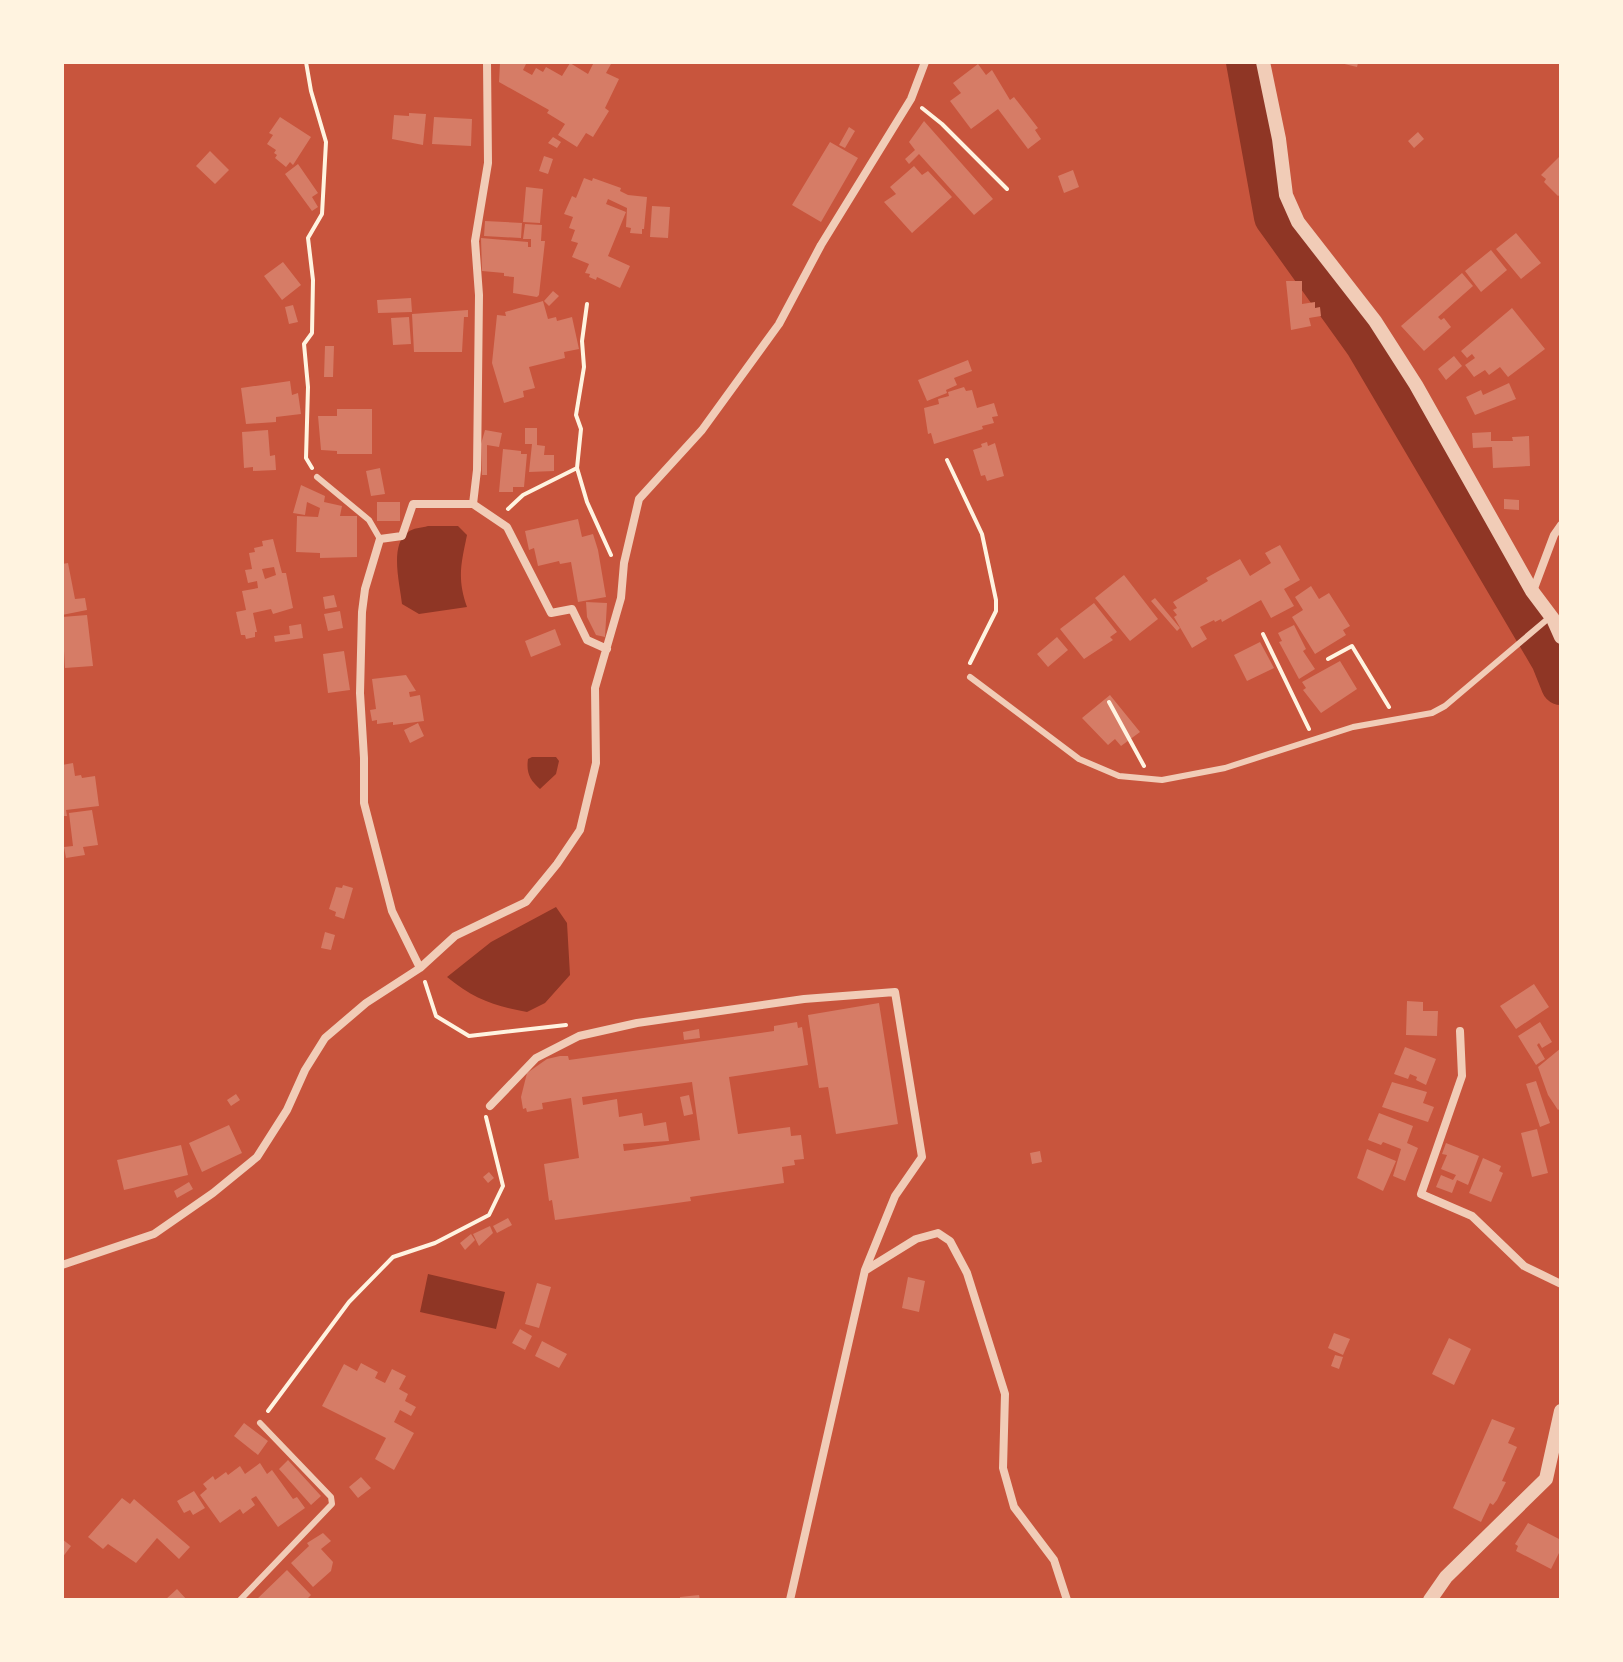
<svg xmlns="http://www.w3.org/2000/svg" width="1623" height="1662" font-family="'PT Sans',sans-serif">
<rect width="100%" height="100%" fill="#c8553d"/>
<path fill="#8f3625" d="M428 526H458L467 535C461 564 457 579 467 607L419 614 402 604C400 584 389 545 408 532 413 528 421 528 428 526Z
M532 757H556L559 761 556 774 540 789C530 780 526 773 528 759Z
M556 907 567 923 570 975 545 1003 527 1012C494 1006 474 999 447 977L491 942Z
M428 1274 505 1292 496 1329 420 1312Z"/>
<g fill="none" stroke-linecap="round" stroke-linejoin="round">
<path stroke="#8f3625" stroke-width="40" d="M1246 62 1274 217 1365 344 1551 660 1561 685"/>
</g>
<path fill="#d67c66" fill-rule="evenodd" d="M527 62 523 70 532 75 536 68 543 72 546 67 562 76 570 63 588 74 594 62 611 64 606 73 619 79 605 108 609 111 593 137 586 133 577 147 558 135 565 124 547 113 549 110 499 82 500 63Z
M1336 62H1354L1358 63 1357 67Z
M978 64 986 75 992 70 1010 100 1014 97 1038 128 1035 130 1041 139 1028 149 998 109 971 129 950 101 961 93 953 83Z
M409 113 426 114 423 145 392 139 394 115 409 116Z
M280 117 311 137 293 165 290 162 286 167 275 158 277 155 274 153 276 150 267 144 273 135 269 133Z
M434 117 472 119 471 146 432 144Z
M924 121 993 199 974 215 919 154 909 164 905 159 915 150 909 142Z
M849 127 855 131 845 148 839 145Z
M1418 132 1424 139 1414 148 1408 141Z
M553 137 561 142 557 148 548 143Z
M830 142 858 158 821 222 792 205Z
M210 151 229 170 215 184 196 166Z
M1561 155V194L1558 196 1544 182 1546 179 1541 175Z
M544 156 553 159 548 174 539 171Z
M298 164 318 193 312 197 318 207 312 211 285 174Z
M914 166 922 175 928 171 952 197 912 233 884 202 896 194 890 187Z
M1073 170 1079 187 1064 193 1058 176Z
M584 178 592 181 593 178 621 188 620 191 628 195 647 197 644 229H642V234L630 233 631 228 626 227 627 208 608 199 606 204 626 212 608 256 630 266 620 288 597 277 596 280 589 277 590 274 585 273 589 264 572 257 578 243 571 241 575 230 569 228 573 217 564 214 572 196 576 198Z
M526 187 543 189 540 223 523 222Z
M652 206 670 207 668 238 650 237Z
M485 221 522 223 521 238 484 236Z
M525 224 542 225 541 241H545L539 295 537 297 513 293 514 277 504 276V273L482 271 481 238 528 242V247H531V239H523Z
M1516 233 1541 263 1521 279 1496 249Z
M1491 250 1507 270 1481 292 1465 271Z
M283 262 301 285 282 300 264 276Z
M1462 273 1473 286 1438 317 1441 320 1444 318 1451 327 1424 351 1401 326Z
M1286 281H1302V304L1315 302V308L1320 307 1321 316 1309 318 1311 326 1291 330Z
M553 291 559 296 549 306 544 301Z
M411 298 412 312 378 313 377 300Z
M543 301 548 319 556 317 557 321 572 317 579 349 564 352 565 358 529 367 535 388 523 391 524 397 504 403 492 363 497 315 506 316 505 312Z
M293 305 298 322 289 324 285 307Z
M1512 308 1545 349 1508 377 1500 367 1489 375 1485 370 1474 377 1465 365 1475 358 1472 354 1467 358 1461 351Z
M468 310V317H464L462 352H414L412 314Z
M409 317 411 344 393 345 391 318Z
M325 346H334L333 377H324Z
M1454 356 1462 366 1446 380 1438 369Z
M968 360 972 371 954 378 957 385 946 390 947 393 927 401 918 380Z
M290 381 292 395 298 393 301 414 276 417V422L246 424 241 388Z
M1509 383 1516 399 1475 415 1466 397 1481 390 1483 395Z
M964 387 966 391 972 390 977 408 994 403 998 416 992 417 994 423 982 426 983 429 934 444 931 433 928 434 924 408 939 404 938 399 949 396 948 392Z
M337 409H372V454H337V451L321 450 318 416H337Z
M525 428H537V445L545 446 544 455H554V471L529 472 532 444H525Z
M268 430 270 456 275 455 276 470 253 471V467L244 468 242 432Z
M485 430 502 433 499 447 487 445V475H482L481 444Z
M1491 432V441H1513L1512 437 1529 436 1530 466 1493 468 1492 447 1473 448 1472 433Z
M987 442 988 446 995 443 1004 476 987 481 985 475 981 476 973 450 982 447 981 444Z
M503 449 521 451V454H527L524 487H513V492H499Z
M380 468 385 494 371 496 366 471Z
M301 485 325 496 324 502 342 506 340 516H357V557L320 558V553L296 552 297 516 318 517 320 508 307 502 305 515 293 513Z
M1504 499 1519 500V510L1504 509Z
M377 502H400V521H377Z
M578 519 582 537 593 534 598 550 606 597 578 602 571 562 560 564 559 561 538 566 534 548 529 550 525 531Z
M273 539 282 573H286L293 608 273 614 271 609 253 613 257 632H255V637L246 639 245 635H241L236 612 246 610 242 591 258 588 257 581 248 583 245 570 252 569 249 553 255 552 254 548 263 546 262 541ZM274 567 276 575 265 579 262 569Z
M1280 545 1300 580 1284 589 1294 606 1271 618 1261 600 1222 622 1221 619 1215 622 1214 620 1200 627 1207 639 1192 648 1174 617 1177 615 1173 610 1177 608 1173 602 1208 581 1206 578 1240 559 1250 576 1271 563 1265 553Z
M68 563 75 599 85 598 87 610 62 615V564Z
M1124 575 1158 619 1130 641 1095 598Z
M1311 586 1319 599 1329 593 1350 626 1343 630 1346 635 1315 654 1292 617 1303 610 1295 597Z
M334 595 337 607 325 609 323 597Z
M1155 598 1180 628 1177 631 1151 601Z
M586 602 607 603 605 637 596 635 587 617Z
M1094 603 1117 632 1110 637 1113 640 1084 659 1060 629Z
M340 611 343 628 328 631 324 614Z
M87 615 93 666 65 668 62 617Z
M301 624 303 638 275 642 274 636 290 634 289 626Z
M1294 625 1306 649 1303 651 1315 669 1299 679 1279 642 1282 641 1278 633Z
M555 629 561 645 531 657 525 641Z
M1057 637 1068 650 1048 667 1037 654Z
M1260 642 1274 668 1247 681 1234 655Z
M344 651 350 690 328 693 323 654Z
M1340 661 1357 689 1321 713 1303 690 1306 688 1302 682Z
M406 675 416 691 409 692 410 697 420 695 424 721 393 725V722L377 724V720L372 721 370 710 376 709 372 679Z
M1110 695 1140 732 1121 746 1115 739 1108 745 1082 718Z
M418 723 424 736 410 743 404 730Z
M73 763 75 776 81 775 82 778 95 776 99 806 66 810 67 816H62V765Z
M92 810 98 845 83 847 85 855 66 858 64 847 73 846 69 813Z
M343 885 353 888 344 919 335 916 336 912 329 909 336 887 342 888Z
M325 932 335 935 331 950 321 948Z
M1534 984 1549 1007 1516 1029 1500 1006Z
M1407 1001 1423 1002V1011H1438L1437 1036 1406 1035Z
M879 1003 898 1124 836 1134 828 1087 819 1088 808 1015Z
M797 1022 798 1028 802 1027 808 1065 729 1077 738 1134 790 1127 791 1136 801 1135 804 1159 794 1160 795 1165 782 1167 784 1183 690 1197 691 1201 555 1220 552 1200 549 1201 544 1164 579 1158 571 1098 542 1103 543 1109 527 1112 526 1108 523 1109 521 1097 527 1073 547 1059 560 1056H568L569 1060 774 1031V1026ZM692 1082 700 1140 624 1151 623 1144 669 1141 666 1122 644 1126 642 1113 619 1117 617 1099 583 1105 582 1097Z
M1540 1022 1552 1042 1542 1048 1539 1043 1537 1045 1545 1059 1536 1065 1518 1036Z
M699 1029 700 1038 684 1040 683 1032Z
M1405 1047 1436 1059 1426 1085 1416 1080 1417 1077 1410 1074 1408 1079 1394 1074Z
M1561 1048V1108L1558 1110 1548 1095 1538 1067Z
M1536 1081 1550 1123 1540 1127 1526 1084Z
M1392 1082 1427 1092 1423 1103 1434 1107 1428 1122 1382 1107Z
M236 1094 240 1100 231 1106 227 1100Z
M689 1095 693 1114 684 1116 680 1097Z
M1379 1113 1413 1126 1407 1143 1418 1148 1405 1181 1393 1176 1401 1149 1383 1142 1381 1145 1368 1140Z
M229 1125 242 1153 202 1172 189 1143Z
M1537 1129 1548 1173 1532 1177 1521 1133Z
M1446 1143 1479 1156 1468 1185 1457 1180 1452 1193 1436 1187 1441 1175 1453 1180 1456 1175 1441 1169 1447 1155 1442 1154Z
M181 1145 188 1175 124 1190 117 1160Z
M1367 1149 1396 1161 1383 1191 1357 1178Z
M1040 1151 1042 1162 1032 1164 1030 1153Z
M1483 1158 1501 1166 1499 1171 1503 1173 1491 1202 1469 1193Z
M489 1172 494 1178 488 1183 483 1177Z
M189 1182 193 1189 177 1198 174 1191Z
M508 1218 512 1225 497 1233 493 1226Z
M490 1226 493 1233 479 1246 473 1234Z
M471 1234 475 1240 465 1250 460 1243Z
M908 1277 925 1281 919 1312 902 1308Z
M537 1283 551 1287 539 1328 525 1324Z
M520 1329 532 1336 525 1350 512 1343Z
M1334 1333 1350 1339 1343 1355 1328 1348Z
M1449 1338 1471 1349 1454 1385 1432 1374Z
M542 1341 567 1354 559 1368 535 1356Z
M1335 1355 1343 1357 1339 1369 1331 1366Z
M361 1363 378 1372 375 1378 385 1383 392 1369 406 1376 399 1389 408 1394 405 1401 416 1407 411 1416 400 1410 394 1422 414 1433 394 1470 375 1459 386 1438 322 1406 344 1364 357 1371Z
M1492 1419 1515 1428 1508 1443 1517 1447 1502 1481 1506 1482 1497 1500 1493 1505 1490 1503 1481 1522 1453 1508Z
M244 1423 268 1441 258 1455 234 1436Z
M288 1460 321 1496 311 1505 279 1469Z
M260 1463 267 1474 272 1470 293 1499 297 1497 305 1508 278 1527 256 1496 251 1499 255 1505 243 1514 240 1509 220 1523 200 1495 207 1489 203 1484 213 1476 215 1480 226 1472 228 1475 240 1466 245 1474Z
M361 1477 371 1488 358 1498 349 1487Z
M194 1491 205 1508 193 1515 190 1510 184 1513 177 1501Z
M122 1498 130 1504 134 1499 190 1547 179 1559 157 1538 136 1563 108 1544 103 1549 88 1537Z
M1528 1523 1561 1540V1549L1551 1569 1516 1551 1518 1546 1515 1544Z
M323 1533 331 1541 321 1549 333 1562 331 1571 313 1587 291 1563 309 1546 307 1543Z
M62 1539 71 1546 62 1558Z
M287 1570 311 1595 306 1600H256Z
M177 1589 187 1600H165Z
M699 1595 700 1600H680V1597Z"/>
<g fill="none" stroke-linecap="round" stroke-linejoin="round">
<path stroke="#fff3e0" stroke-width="4" d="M306 62 311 91 326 142 322 214 308 238 313 280 312 333 304 344 308 387 306 458 312 468
M922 108 942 124 1007 189
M947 460 982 534 996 600V611L970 663
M577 468 587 502 611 555
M508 509 523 495 577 468 581 429 576 415 584 367 582 341 587 304
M1263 634 1309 729
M1328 659 1352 646 1389 707
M1109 702 1144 766
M425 982 436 1016 469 1036 566 1025
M268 1411 349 1302 393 1257 435 1243 489 1215 503 1186 486 1117"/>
<path stroke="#f1ccb7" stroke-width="6" d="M317 477 369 520 380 539
M970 677 1079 759 1119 776 1162 780 1225 768 1353 727 1432 713 1445 706 1550 617
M240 1600 332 1504 331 1497 260 1423"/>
<path stroke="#f1ccb7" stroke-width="8" d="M473 504 477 470 479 295 475 241 488 163 487 62
M1533 591 1554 535 1561 525
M420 968 392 911 364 803V758L360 693 362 612 365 589 380 539 402 536 413 504H473L507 527 551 613 572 609 587 640 607 649
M1460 1031 1462 1076 1421 1194 1472 1216 1524 1266 1561 1284
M490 1106 536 1058 579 1036 637 1023 804 999 895 992 922 1157 895 1196 865 1270 790 1600
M62 1265 154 1234 213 1193 257 1157 287 1110 305 1070 325 1038 366 1003 420 968 455 936 526 902 557 864 580 830 596 763 595 688 621 598 624 563 639 499 702 430 779 324 821 245 911 99 925 62
M866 1270 916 1239 938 1233 950 1241 967 1273 1005 1394 1003 1468 1014 1507 1054 1560 1067 1600"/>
<path stroke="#f1ccb7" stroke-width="14" d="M1263 62 1279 139 1286 195 1298 222 1375 321 1416 385 1532 591 1553 619 1561 637
M1430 1600 1446 1577 1546 1479 1561 1411"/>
</g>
<rect width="1623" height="1662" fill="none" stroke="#fff3e0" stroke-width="128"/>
</svg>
